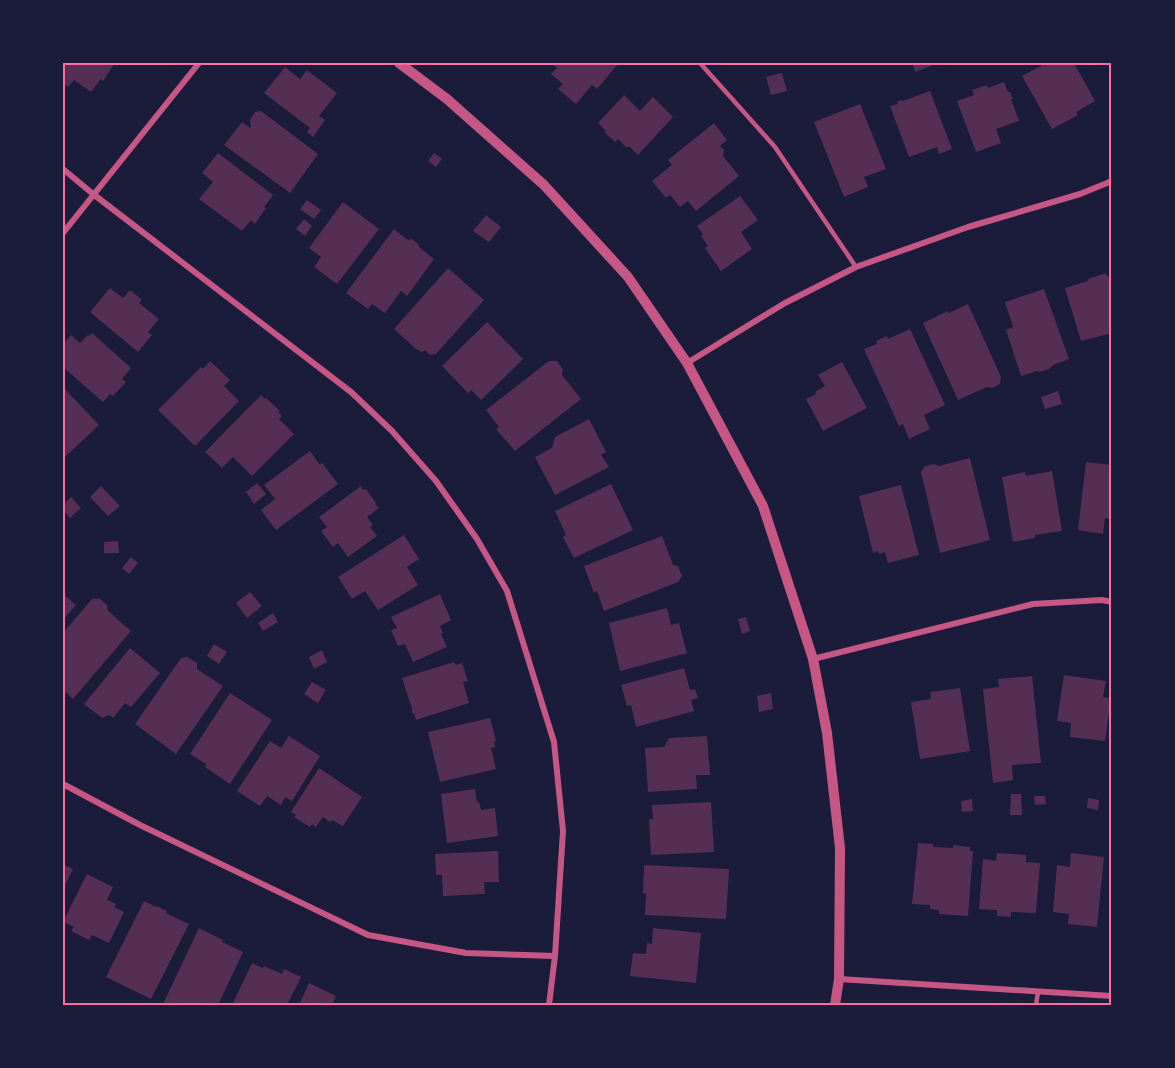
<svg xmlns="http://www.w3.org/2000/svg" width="1175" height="1068" font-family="'Nunito Sans',sans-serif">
<rect width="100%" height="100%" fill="#1b1b3a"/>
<path fill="#542f53" d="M63 63H114L112 65 113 66 103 81 101 79 91 92 74 80 68 87 63 84Z
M551 63H619L597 89 592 85 576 104 558 89 563 84 551 74 557 68Z
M912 63H930L931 66 915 72Z
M1046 63H1074L1095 101 1076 112 1078 115 1052 129 1022 76Z
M285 67 300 79 307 70 337 93 319 116 325 120 313 137 307 132 310 128 264 93Z
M782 73 787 91 771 95 766 77Z
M1004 82 1008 92H1010L1013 99H1011L1019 121 996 129 1001 143 976 152 957 101 974 95 972 90 987 85 988 88Z
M930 91 952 149 939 154 937 147 909 157 890 106 898 104 897 102 901 100 903 101Z
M624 95 640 111 653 97 673 117 638 155 629 146 627 148 618 139 615 142 604 132 606 131 598 123Z
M860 104 886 169 864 177 868 187 844 197 814 122Z
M261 111 318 154 290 193 224 145 242 122 250 128 251 126 250 120 255 112Z
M714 123 727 140 720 146 724 150 723 156 739 176 696 211 688 201 680 207 670 195 666 198 652 181 672 165 668 160Z
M218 153 273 195 264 207 266 208 255 224 251 220 242 231 199 199 213 182 202 173Z
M434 153 442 159 436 167 428 161Z
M740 196 758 220 741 232 752 249 721 271 705 248 708 246 701 236 703 234 697 226Z
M307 200 321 210 314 219 300 209Z
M343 202 379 229 337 284 314 267 321 257 309 248Z
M486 215 501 227 489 242 473 231Z
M304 219 312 226 305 236 296 229Z
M394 229 408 240 412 239 418 244 420 248 434 259 407 296 401 291 385 313 372 304 368 309 346 293Z
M448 268 484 300 436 354 430 355 425 350 422 352 415 348 394 329Z
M1106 273V276L1108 275 1112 289V333L1081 341 1065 288 1088 281V279Z
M110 288 123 298 130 290 142 300 139 303 159 319 148 332 152 335 138 352 90 312Z
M1044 289 1069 359 1053 365 1049 369 1040 372 1037 371 1021 376 1006 330 1013 327 1005 302Z
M968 304 1001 377 1000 384 992 388 987 387 958 400 923 323 948 311 949 313Z
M487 322 523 359 481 400 471 390 468 393 442 366Z
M910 329 945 405 924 415 930 429 909 439 903 424 899 426 864 349 877 344 876 341 887 336 888 339Z
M92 333 131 368 122 379 126 382 113 396 110 394 103 402 63 367V344L71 335 80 343 88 335 89 336Z
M210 361 230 380 224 386 239 401 195 446 158 410 201 367 203 369Z
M549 361H557L563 370 562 375 581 399 515 451 496 429 499 427 486 410Z
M842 362 867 408 823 431 806 399 816 394 815 392 825 386 818 375Z
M63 387 99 425 63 459Z
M1058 391 1062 404 1045 409 1041 397Z
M261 395 265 399 266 398 280 411 278 412 282 416 279 419 294 434 252 476 233 457 222 468 205 452Z
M589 419 606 452 601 455 609 467 555 495 535 457 552 448 555 437Z
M310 451 320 465 322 463 338 484 276 530 261 510 275 499 264 485Z
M970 458 990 540 940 553 921 472 925 466 934 464 939 466Z
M1086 462 1112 465V519L1105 518 1103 534 1078 530Z
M1052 471 1062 531 1035 535V538L1013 542 1002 477 1025 472 1026 476Z
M257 483 266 494 254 504 246 492Z
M611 484 633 530 574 558 563 537 566 535 555 511Z
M901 485 919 555 888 563 885 552 879 554 878 551 873 553 859 496Z
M101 486 120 506 108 516 90 497Z
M361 486 363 490 366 489 376 503 375 504 379 508 367 517 373 525 370 527 377 536 348 557 338 543 333 547 321 531 327 527 319 517Z
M71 497 81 508 70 518 63 510V505Z
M404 535 419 559 407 567 418 585 378 610 365 591 352 599 338 577Z
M662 536 673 565 678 566 682 576 678 582 604 611 597 591 594 593 584 566Z
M118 541 119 553H104V542Z
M131 557 138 563 129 574 122 568Z
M250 592 262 606 247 618 236 603Z
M63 594 76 605 63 620Z
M440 594 451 620 440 626 443 633 441 634 447 647 413 662 405 644 398 646 391 630 397 628 391 617Z
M92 599H100L107 605 108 611 131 631 73 699 63 690V633Z
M667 608 671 625 679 623 687 653 620 671 609 623Z
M273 613 278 622 263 631 258 623Z
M746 617 750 631 742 634 738 619Z
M214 644 227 652 219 664 207 656Z
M130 648 160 673 131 707 125 703 113 718 109 715 102 718 84 704Z
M322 650 327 662 314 669 309 657Z
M187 657 197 663V669L223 686 176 754 135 724 181 658Z
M454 662 456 665 462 663 468 681 463 682 469 703 416 720 414 713H412V709L402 678Z
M684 668 690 690 695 689 698 698 691 700 694 711 636 727 631 705 627 706 621 685Z
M1064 675 1106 681 1103 697 1111 698 1105 741 1070 737 1071 723 1057 721Z
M1032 676 1041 763 1012 765 1013 780 993 783 983 689 999 687 998 679Z
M312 682 326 690 318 703 304 694Z
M960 688 970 751 920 759 911 702 931 699 930 692Z
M230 693 272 720 230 784 205 767 206 764 190 754Z
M771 693 773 709 759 712 757 696Z
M490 718 496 741H494L495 747 491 748 496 769 440 782 428 732Z
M289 736 320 756 292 801 285 797 281 805 267 796 260 806 237 791 270 741 281 748Z
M707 736 710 775H696L697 789 648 792 645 748 664 747 669 738Z
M319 768 362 797 343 826 332 820 330 822 323 817 316 827 312 824 310 827 294 817 296 815 291 812Z
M475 789 477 802H479L481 810 495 808 498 836 447 843 441 794Z
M1011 794H1021L1022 815H1010Z
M1034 796H1045L1046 804 1035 805Z
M1088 798 1099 800 1098 810 1087 808Z
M972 799 973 811 962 812 961 801Z
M711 802 714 852 651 855 649 819H653L652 805Z
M918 843 933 844V847L953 848V845L970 847V851H973L968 916 939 914V910L930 909V905L912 904Z
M498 851 499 882H484L485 894 443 896 442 875H436L435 854Z
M997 853 1026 855V862L1040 863 1036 913 1011 912V917L997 916V910L979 909 983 859 996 861Z
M1071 853 1104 857 1097 927 1068 924 1069 914 1053 912 1057 865 1070 867Z
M63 864 73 869 63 889Z
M644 865 729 869 726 919 645 915 646 894 643 893Z
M87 874 113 887 107 900 116 904 114 907 124 912 109 943 92 935 89 940 71 931 74 927 63 922Z
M144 901 156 907 157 906 167 911 166 913 189 924 151 999 106 977Z
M199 928 223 940 222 942 243 952 218 1005H165L163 1004Z
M653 928 701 933 696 983 630 976 633 953 646 954 647 943 652 944Z
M252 963 263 968 264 966 282 974 284 969 301 977 287 1005H232Z
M309 983 336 996 332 1005H299Z"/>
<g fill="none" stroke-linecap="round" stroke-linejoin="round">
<path stroke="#c65784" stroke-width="4.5" d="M700 63 775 147 856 267
M1036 1005 1038 992"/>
<path stroke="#c65784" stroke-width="6" d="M63 169 93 194 351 392 392 431 436 481 477 539 507 591 554 742 563 831 555 956 549 1005
M63 233 199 63
M687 363 785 303 856 267 968 227 1080 194 1112 181
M813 659 1033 604 1102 600 1112 602
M63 784 140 825 368 935 466 953 555 956
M839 979 1112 996"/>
<path stroke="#c65784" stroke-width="10" d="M399 63 447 99 544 185 628 277 687 363 763 506 813 659 827 733 840 848 839 979 835 1005"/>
</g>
<rect width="1175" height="1068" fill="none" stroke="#1b1b3a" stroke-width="129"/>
<rect x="64" y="64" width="1046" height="940" fill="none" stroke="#ff6b9d" stroke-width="2"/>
</svg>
